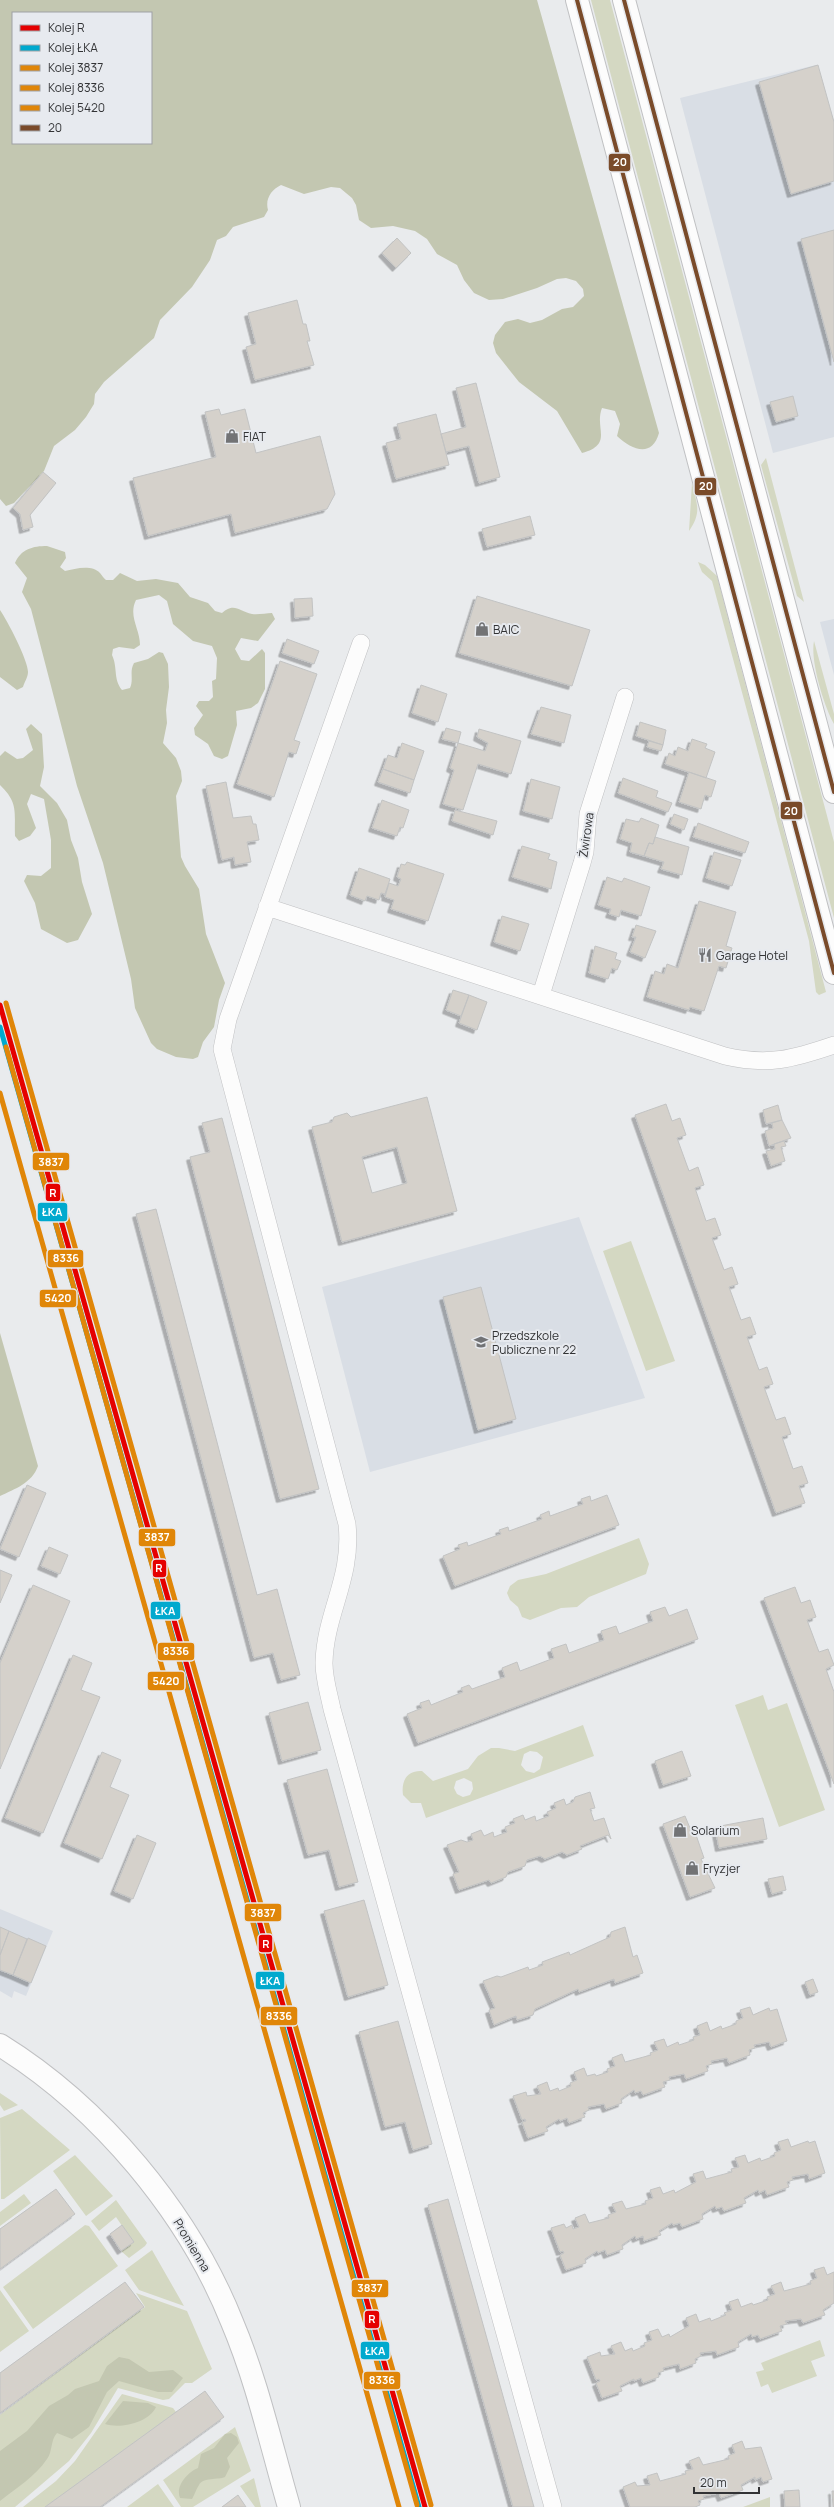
<svg xmlns="http://www.w3.org/2000/svg" width="834" height="2507" font-family="Manrope,sans-serif">
<defs>
<filter id="shadow"><feDropShadow dx="-3.5" dy="3.5" stdDeviation="0" flood-color="#0004"/></filter>
</defs>
<rect width="100%" height="100%" fill="#e9ebed"/>
<path fill="#d9dee5" d="M816 65 834 121V437L773 453 680 98Z
M834 619V675L820 622Z
M579 1217 645 1398 370 1472 322 1287Z
M0 1909 53 1931 26 1996 14 1991 12 1998 0 1991Z"/>
<path fill="#d4d8c2" fill-rule="evenodd" d="M591 0H610L834 842V918Z
M766 458 804 602 797 596 761 465Z
M692 483C697 505 702 512 689 531Z
M698 562 705 565 717 576 826 992 819 995 816 992 809 941 712 581 702 572Z
M814 641 834 714V724C824 706 810 661 814 641Z
M631 1241 675 1361 646 1371 603 1251Z
M639 1538 649 1564 646 1574 589 1597 577 1607 561 1608 530 1620 522 1617 518 1607 510 1600 507 1593 510 1586 518 1580 546 1574Z
M763 1695 768 1710 787 1703 825 1810 779 1827 735 1705Z
M583 1725 594 1756 426 1818 421 1803H411L403 1795C401 1781 407 1770 422 1771L433 1781 468 1769 478 1756 491 1748H499L515 1751ZM530 1751 537 1752 543 1757 540 1769 534 1773 526 1771 521 1765 524 1754ZM464 1778 472 1782 473 1789 470 1795 463 1797 457 1794 454 1788 456 1781Z
M0 2093 18 2105 4 2111 0 2105Z
M22 2109 70 2150 4 2199H1L0 2118Z
M75 2155 113 2196 86 2216 53 2171Z
M24 2194 31 2203 0 2226V2212Z
M116 2200 147 2243 145 2246 129 2258 121 2251 133 2242 116 2217 99 2231 91 2221Z
M85 2225 89 2226 118 2266 33 2329 3 2287Z
M152 2250 184 2306 139 2290 125 2270Z
M0 2290 29 2331 0 2352Z
M136 2293 187 2311 212 2369 192 2383H185L169 2399 163 2400 118 2388 91 2433 69 2461 15 2507H0V2415L145 2307Z
M820 2340 825 2356 811 2361 817 2376 772 2393 768 2384 761 2387 756 2372 764 2370 761 2363Z
M122 2394 173 2408 176 2412 45 2507H23L56 2481 75 2461Z
M235 2427 251 2471 193 2507H181L163 2480Z
M254 2478 261 2507H255L240 2486Z
M158 2484 174 2507H127Z
M770 2497V2507H743Z"/>
<path fill="#c3c7b1" fill-rule="evenodd" d="M0 0H537L659 433C652 458 632 450 617 436L620 424 615 411 602 408C594 428 614 444 582 453L557 411 519 382 496 353 493 343 495 335 505 322 518 319 530 323 542 320 562 309 573 307 584 296 583 289 576 281 566 278 557 279 537 288 503 299 489 300 474 293 464 280 457 265 437 254 427 239 415 231 393 226 371 228 359 220 356 205 352 198 340 188 331 187 304 194 281 185C271 190 265 199 268 210L264 217 233 227 226 236 217 240 210 260 192 287 160 320 154 338 104 382 95 394 94 404 86 417 75 430 54 446 44 471 14 503 6 506 0 499ZM13 13H151V143H13Z
M47 546 65 552 66 558 60 567 65 571C75 569 91 564 100 573 102 575 103 578 106 580H113L120 573 137 581 156 579 178 583 190 597 208 603 215 611 222 613C234 602 239 611 252 614 258 615 266 613 272 613L275 619 258 641 241 638 235 649 241 660 249 661 262 649 265 653V689L258 703 251 708 236 711 237 725 228 756 222 759 214 756 208 744 195 735 194 728 203 715 196 706 199 701H209L213 697 212 681 216 679 217 658 212 646 193 641 173 624 167 601 159 595 136 600C128 616 140 629 140 645L134 649 119 647 113 649 112 655C118 668 113 679 122 690L130 688C134 679 129 672 134 663L148 659 159 652 163 653 168 664 169 687 166 710 167 723 163 743 176 758 181 771 182 781 176 796 181 857 185 866 199 889 206 934 225 983 219 1000 214 1027 203 1042 198 1057 193 1059 176 1057 157 1049 151 1043 135 1008 131 979 103 863 77 786 31 609 22 592 27 578 15 563C21 549 33 546 47 546Z
M0 610C7 620 28 660 28 672 28 677 24 683 23 687L17 690 0 677Z
M31 724 42 734 44 767 40 786 57 803 67 820 71 840 78 858 82 882 92 914 78 940 67 943 41 929 35 903 24 881 27 875 41 876 51 868V840L44 799 31 794 27 804 36 828 30 836 19 841 15 836C14 813 19 803 0 785V756L5 751 17 759 23 758 33 750 26 729Z
M0 1333 38 1466C32 1483 15 1489 0 1496Z
M119 2357 129 2359 149 2372 173 2370 183 2378 172 2392H158L119 2381 107 2392 89 2427 72 2439 57 2433C50 2441 53 2451 47 2459 35 2477 16 2488 0 2501V2451L27 2431 49 2406 68 2395 75 2389 99 2381 107 2366Z
M123 2401 148 2403 156 2407C149 2423 120 2429 105 2424Z
M231 2433 237 2437 239 2443 227 2458 230 2467 225 2477C218 2480 203 2477 199 2485 196 2489 195 2494 192 2499L180 2498C175 2486 188 2472 198 2468L201 2454 214 2448 225 2434Z"/>
<path fill="#d5d1cb" stroke="#c2c3c3" fill-rule="evenodd" filter="url(#shadow)" d="M818 65 834 122V181L791 194 759 82Z
M834 230V362L801 239Z
M397 238 411 253 396 268 382 253Z
M297 300 303 324H306L310 341H307L314 365 255 380 246 347 256 344 248 313Z
M476 383 500 477 479 483 469 446 446 452 441 434 466 427 456 388Z
M793 396 798 416 776 422 770 402Z
M219 409 221 415 245 409 256 453 320 436 335 494 327 509 235 533 231 514 148 536 133 478 216 457 205 412Z
M436 414 449 465 396 479 386 443 401 439 397 424Z
M43 472 56 483 30 515 33 527 23 530 20 514 13 508Z
M530 516 535 535 487 547 482 529Z
M477 596 590 630 572 686 459 653Z
M312 598 313 616 295 618 294 599Z
M287 639 319 651 314 664 282 653Z
M280 661 317 674 294 740 300 742 296 754 289 752 274 797 237 784Z
M421 685 447 694 438 722 412 713Z
M541 707 571 715 564 743 531 734Z
M640 722 666 730 663 745 636 736Z
M446 728 461 732 458 743 485 751 488 743 477 737 479 729 521 741 511 774 478 764 463 810 443 804 454 770 450 768 458 743 442 739Z
M692 739 707 744 705 748 715 752 706 778 665 764 669 753 675 756 678 747 688 751Z
M649 741 663 745 661 751 647 747Z
M402 743 424 751 414 780 383 769 388 755 397 758Z
M383 769 414 780 410 793 378 782Z
M689 772 716 781 711 797 705 795 701 809 679 802Z
M623 778 658 791 656 797 672 803 668 812 618 793Z
M531 779 560 787 552 819 523 811Z
M226 782 233 818 251 816 253 824H256L259 840 247 842 251 862 235 865 234 857 222 860 206 786Z
M382 800 409 810 403 828 400 827 397 836 372 828Z
M455 810 497 821 493 835 452 821Z
M674 814 688 819 684 830 670 824Z
M641 818 659 825 653 844 649 843 644 856 630 852 632 843 620 839 626 819 639 822Z
M698 823 749 842 745 853 693 837Z
M655 837 689 847 682 875 661 869 664 862 644 856 649 843 653 844Z
M522 846 550 854 548 859 557 862 551 889 512 877Z
M714 852 741 860 732 886 706 878Z
M407 862 444 874 428 921 391 909 394 900 385 897 389 883 398 886 401 879 397 877 401 864 405 865Z
M359 868 390 879 385 894 381 893 379 900 367 896 365 901 350 895Z
M607 877 622 882 624 878 650 887 641 916 621 910 619 917 609 914 611 909 598 905Z
M699 901 736 912 726 946 732 948 726 968 719 966 704 1011 690 1007 689 1010 647 997 655 971 664 974 667 964 678 968Z
M502 916 529 924 520 951 494 942Z
M636 925 656 931 645 958 630 952 636 937H632Z
M595 946 617 953 615 959 621 961 617 970 612 968 608 979 589 973Z
M453 990 469 995 461 1016 446 1010Z
M469 995 487 1002 477 1030 459 1023Z
M427 1097 457 1211 342 1242 312 1127 332 1122 334 1117 347 1113 351 1117ZM397 1147 407 1183 372 1193 362 1157Z
M666 1104 672 1121 680 1118 686 1135 677 1138 689 1171 698 1167 704 1185 695 1188 706 1221 715 1218 721 1235 712 1238 724 1270 732 1267 738 1284 729 1287 741 1320 750 1317 756 1334 747 1337 759 1370 767 1367 773 1384 764 1387 776 1420 785 1417 791 1434 782 1437 793 1469 802 1466 808 1483 799 1486 805 1503 776 1513 635 1115Z
M778 1105 782 1120 766 1124 763 1110Z
M222 1118 319 1489 280 1499 190 1157 210 1152 202 1123Z
M782 1120 791 1138 769 1146 765 1131 773 1128 772 1123Z
M784 1141 786 1146 781 1147 785 1161 771 1166 766 1151 775 1149 774 1144Z
M156 1209 257 1595 277 1589 300 1675 281 1680 273 1653 254 1658 136 1214Z
M481 1287 516 1419 478 1430 443 1297Z
M27 1485 46 1493 19 1557 0 1549Z
M607 1495 619 1525 455 1586 443 1556 460 1549 458 1545 467 1542 468 1546 501 1534 499 1530 508 1527 509 1531 542 1519 540 1515 549 1511 550 1516 583 1504 581 1499 590 1496 591 1501Z
M49 1547 68 1555 60 1574 41 1566Z
M0 1570 12 1575 0 1603Z
M33 1585 70 1601 0 1769V1663Z
M795 1587 801 1603 810 1600 816 1617 807 1620 819 1652 828 1649 834 1665 826 1669 834 1692V1784L764 1598Z
M665 1607 669 1616 687 1609 698 1639 418 1743 407 1714 422 1708 420 1703 429 1700 431 1705 463 1692 461 1688 469 1685 472 1689 505 1677 502 1668 517 1662 520 1671 554 1658 551 1649 566 1644 569 1653 604 1640 601 1631 616 1626 619 1634 653 1621 650 1612Z
M73 1655 92 1663 81 1690 100 1697 43 1833 5 1818Z
M308 1702 321 1750 282 1761 269 1713Z
M682 1751 691 1776 663 1785 655 1761Z
M102 1752 121 1760 110 1787 129 1795 102 1859 64 1843Z
M327 1769 358 1882 339 1887 329 1850 308 1855 287 1780Z
M590 1792 595 1808 590 1809 594 1821 604 1818 611 1839 608 1835 580 1846 582 1849 567 1855 562 1852 545 1859 540 1856 527 1860 525 1866 508 1872 506 1877 491 1883 489 1880 459 1890 453 1874 459 1872 447 1845 461 1840 467 1842 473 1840 471 1834 481 1830 484 1836 493 1832 494 1837 507 1832 505 1827 515 1823 513 1819 523 1815 525 1820 535 1816 536 1821 549 1816 547 1812 556 1808 554 1803 564 1799 566 1805 573 1802 575 1797Z
M685 1816 692 1833 695 1832 704 1858 701 1859 715 1888 690 1897 663 1824Z
M763 1818 767 1839 719 1848 715 1827Z
M137 1835 156 1843 133 1899 114 1891Z
M783 1876 786 1890 772 1894 768 1879Z
M364 1900 388 1985 348 1997 324 1911Z
M0 1927 9 1931 0 1955Z
M625 1927 633 1957 637 1955 643 1973 615 1983 614 1979 579 1992 578 1989 535 2009 533 2015 517 2020 516 2016 494 2025 489 2010 495 2008 483 1981 497 1976 501 1977 528 1967 529 1970 543 1965 542 1962 569 1952 570 1955 610 1937 611 1932Z
M9 1931 27 1939 13 1975 0 1970V1955Z
M28 1938 46 1946 31 1983 13 1975Z
M813 1979 818 1992 810 1995 805 1982Z
M750 2007 753 2015 769 2008 770 2011 777 2009 787 2041 771 2047 769 2042 754 2045 755 2048 749 2050 750 2055 729 2063 727 2058 711 2061 712 2064 706 2066 708 2071 686 2079 684 2074 669 2077 670 2080 663 2082 665 2087 643 2095 641 2091 635 2093 634 2090 621 2099 622 2103 606 2109 604 2104 588 2107 589 2110 583 2113 585 2117 569 2123 567 2118 560 2121 559 2119 546 2127 548 2131 528 2138 522 2122 526 2121 525 2119 522 2120 513 2096 526 2092 527 2096 541 2094 537 2086 547 2082 550 2091 558 2088 559 2091 571 2086 570 2083 577 2080 574 2072 584 2068 587 2076 595 2074 596 2076 608 2072 607 2069 615 2066 612 2058 622 2054 625 2062 651 2055 650 2053 658 2050 654 2042 664 2039 667 2047 678 2042 679 2045 694 2040 693 2037 700 2035 697 2026 707 2022 710 2031 721 2026 722 2029 736 2024V2021L743 2018 740 2010Z
M398 2021 432 2144 413 2150 405 2122 385 2127 359 2032Z
M788 2139 791 2147 808 2141 809 2143 815 2141 825 2173 809 2179 808 2174 792 2177 793 2180 787 2182 789 2187 767 2195 765 2190 759 2193 758 2190 744 2198 746 2203 724 2211 722 2207 716 2209 715 2206 702 2214 703 2219 682 2227 680 2223 673 2225 672 2223 659 2231 661 2235 644 2241 643 2236 636 2239 635 2236 622 2245 623 2249 607 2255 605 2250 598 2253 597 2251 585 2259 586 2263 566 2270 560 2255 564 2253 563 2251 560 2252 551 2228 564 2224 566 2228 572 2225 573 2229 579 2227 575 2218 585 2214 589 2223 609 2218 608 2215 616 2212 612 2204 622 2201 626 2209 646 2204 645 2201 653 2198 650 2190 660 2187 663 2194 674 2190 675 2193 696 2182 693 2174 703 2171 706 2179 732 2172 731 2169 739 2167 735 2158 745 2155 748 2163 760 2158 761 2161 775 2156 774 2153 781 2150 778 2142Z
M56 2189 75 2214 0 2269V2229Z
M448 2199 534 2507H513L428 2205Z
M122 2225 134 2242 121 2251 110 2234Z
M824 2267 827 2275 834 2272V2303L823 2310 825 2315 803 2323 801 2319 785 2321 787 2324 780 2326 782 2331 760 2339 758 2335 752 2337 751 2334 738 2342 739 2347 717 2355 716 2351 700 2353 701 2356 695 2359 696 2363 680 2369 679 2364 663 2368 664 2371 658 2373 659 2377 643 2383 641 2378 634 2381V2379L620 2386 622 2391 602 2398 596 2383 600 2381 599 2379 596 2380 587 2357 600 2352 601 2356 615 2354 611 2346 621 2342 625 2351 632 2348 633 2351 645 2346 644 2343 652 2340 649 2332 658 2329 662 2337 669 2334 670 2337 689 2326 686 2318 696 2314 699 2322 710 2318 711 2321 726 2315 724 2313 732 2310 729 2302 738 2299 741 2307 752 2303 753 2305 768 2300 767 2297 775 2294 771 2286 781 2282 784 2291 811 2284 810 2281 817 2278 814 2270Z
M125 2282 144 2307 0 2413V2373Z
M205 2391 224 2417 100 2507H45Z
M742 2441 745 2449 761 2447 772 2479 763 2482 761 2477 755 2480V2477L741 2485 743 2490 721 2498 719 2493 703 2496 704 2499 698 2501 700 2505 695 2507H630L623 2487 635 2482 637 2486 650 2485 647 2476 657 2473 660 2481 686 2474 685 2471 693 2469 689 2461 699 2457 703 2465 729 2459 728 2456 735 2453 732 2445Z
M799 2490 800 2507H785L784 2491Z
M832 2491H834V2507H833Z
M238 2495 246 2507H222Z"/>
<g fill="none" stroke-linecap="round" stroke-linejoin="round">
<defs>
<path id="street" d="M361 643 228 1019 222 1049 347 1524C353 1578 325 1613 324 1663 324 1679 329 1694 332 1709L553 2507
M267 907 725 1056C768 1066 793 1059 834 1045
M541 995 582 863 585 852 588 814 625 697"/>
<path id="secondary" d="M0 2045C100 2107 188 2212 232 2322 257 2381 271 2445 289 2507"/>
<path id="primary" d="M577 0 834 973
M624 0 834 792"/>
</defs>
<use href="#street" stroke="#c0c1c3" stroke-width="18"/>
<use href="#secondary" stroke="#c0c1c3" stroke-width="24"/>
<use href="#primary" stroke="#c0c1c3" stroke-width="24"/>
<use href="#street" stroke="#fcfcfc" stroke-width="17"/>
<use href="#secondary" stroke="#fcfcfc" stroke-width="22"/>
<use href="#primary" stroke="#fcfcfc" stroke-width="22"/>
<defs>
<path id="bus-1" d="M577 0 834 973
M624 0 834 792"/>
</defs>
<use href="#bus-1" stroke="#e7eaef" stroke-width="7"/>
<use href="#bus-1" stroke="#7a4b2a" stroke-width="4"/>
<defs>
<path id="rail-1" d="M0 1005 425 2507"/>
<path id="rail-2" d="M0 1027 419 2507"/>
<path id="rail-3" d="M6 1003 431 2505"/>
<path id="rail-4" d="M6 1047 417 2505"/>
<path id="rail-5" d="M0 1093 399 2507"/>
</defs>
<use href="#rail-1" stroke="#e7eaef" stroke-width="8"/>
<use href="#rail-2" stroke="#e7eaef" stroke-width="8"/>
<use href="#rail-3" stroke="#e7eaef" stroke-width="8"/>
<use href="#rail-4" stroke="#e7eaef" stroke-width="8"/>
<use href="#rail-5" stroke="#e7eaef" stroke-width="8"/>
<use href="#rail-1" stroke="#e50000" stroke-width="5"/>
<use href="#rail-2" stroke="#00a9ce" stroke-width="5"/>
<use href="#rail-3" stroke="#e08608" stroke-width="5"/>
<use href="#rail-4" stroke="#e08608" stroke-width="5"/>
<use href="#rail-5" stroke="#e08608" stroke-width="5"/>
</g>
<defs>
<symbol id="shop-bare" viewBox="-9 -9 18 18"><path d="M-5-2.5h2.3a2.7 3.5 0 0 1 5.4 0H5L5.5 6h-11ZM-1.5-2.5h3a1.5 2.3 0 0 0-3 0Z" fill="#727375" stroke="#e7eaef" stroke-width="2.5" paint-order="stroke"/></symbol>
<symbol id="restaurant-bare" viewBox="-9 -9 18 18"><path d="M-5-6h1v4h1v-4h1v4h1v-4h1v5L-1.5 .5V6h-2V.5L-5-1ZM5-6V6H3V1.5H1.5Q1.5-4 5-6Z" fill="#727375" stroke="#e7eaef" stroke-width="2.5" paint-order="stroke"/></symbol>
<symbol id="school-bare" viewBox="-9 -9 18 18"><path d="M0-5L7-2L0 1L-7-2ZM-4 1L0 2.5L4 1V4Q0 6-4 4Z" fill="#727375" stroke="#e7eaef" stroke-width="2.5" paint-order="stroke"/></symbol>
</defs>
<g fill-rule="evenodd">
<use href="#shop-bare" x="222" y="426" width="20" height="20"/>
<use href="#shop-bare" x="472" y="619" width="20" height="20"/>
<use href="#restaurant-bare" x="695" y="945" width="20" height="20"/>
<use href="#school-bare" x="471" y="1332" width="20" height="20"/>
<use href="#shop-bare" x="670" y="1820" width="20" height="20"/>
<use href="#shop-bare" x="682" y="1858" width="20" height="20"/>
</g>
<g text-anchor="middle" dominant-baseline="central" stroke-width="4" stroke-linejoin="round" paint-order="stroke">
<g font-size="12" fill="#323335" stroke="#e7eaef" text-anchor="start">
<text x="243" y="436">FIAT</text>
<text x="493" y="629">BAIC</text>
<text x="716" y="955">Garage Hotel</text>
<text x="492" y="1335">Przedszkole<tspan x="492" dy="14">Publiczne nr 22</tspan></text>
<text x="691" y="1830">Solarium</text>
<text x="703" y="1868">Fryzjer</text>
</g>
<g font-size="12" fill="#323335" stroke="#e7eaef">
<text transform="translate(586 835) rotate(-82)">Żwirowa</text>
<text transform="translate(192 2245) rotate(59)">Promienna</text>
</g>
</g>
<g stroke="#e7eaef" stroke-width="1.5">
<rect x="608" y="153" width="23" height="19" rx="4" fill="#7a4b2a"/>
<rect x="694" y="477" width="23" height="19" rx="4" fill="#7a4b2a"/>
<rect x="780" y="801" width="23" height="19" rx="4" fill="#7a4b2a"/>
<rect x="32" y="1152" width="38" height="19" rx="4" fill="#e08608"/>
<rect x="45" y="1183" width="16" height="19" rx="4" fill="#e50000"/>
<rect x="37" y="1202" width="31" height="20" rx="4" fill="#00a9ce"/>
<rect x="47" y="1249" width="37" height="19" rx="4" fill="#e08608"/>
<rect x="39" y="1289" width="38" height="19" rx="4" fill="#e08608"/>
<rect x="138" y="1528" width="38" height="19" rx="4" fill="#e08608"/>
<rect x="152" y="1559" width="15" height="19" rx="4" fill="#e50000"/>
<rect x="150" y="1601" width="31" height="19" rx="4" fill="#00a9ce"/>
<rect x="157" y="1642" width="38" height="19" rx="4" fill="#e08608"/>
<rect x="147" y="1671" width="38" height="20" rx="4" fill="#e08608"/>
<rect x="244" y="1903" width="38" height="19" rx="4" fill="#e08608"/>
<rect x="258" y="1934" width="15" height="19" rx="4" fill="#e50000"/>
<rect x="255" y="1971" width="30" height="19" rx="4" fill="#00a9ce"/>
<rect x="260" y="2006" width="38" height="20" rx="4" fill="#e08608"/>
<rect x="351" y="2279" width="38" height="19" rx="4" fill="#e08608"/>
<rect x="364" y="2310" width="16" height="19" rx="4" fill="#e50000"/>
<rect x="360" y="2341" width="30" height="19" rx="4" fill="#00a9ce"/>
<rect x="363" y="2371" width="38" height="19" rx="4" fill="#e08608"/>
</g>
<g font-size="11" text-anchor="middle" font-weight="bold" fill="#fff">
<text x="620" y="166">20</text>
<text x="706" y="490">20</text>
<text x="791" y="815">20</text>
<text x="51" y="1166">3837</text>
<text x="53" y="1197">R</text>
<text x="52" y="1216">ŁKA</text>
<text x="66" y="1262">8336</text>
<text x="58" y="1302">5420</text>
<text x="157" y="1541">3837</text>
<text x="159" y="1572">R</text>
<text x="165" y="1615">ŁKA</text>
<text x="176" y="1655">8336</text>
<text x="166" y="1685">5420</text>
<text x="263" y="1917">3837</text>
<text x="266" y="1948">R</text>
<text x="270" y="1985">ŁKA</text>
<text x="279" y="2020">8336</text>
<text x="370" y="2292">3837</text>
<text x="372" y="2323">R</text>
<text x="375" y="2355">ŁKA</text>
<text x="382" y="2384">8336</text>
</g>
<rect x="12" y="12" width="140" height="132" fill="#e7eaef" stroke="#9fa1a5"/>
<rect x="20" y="25" width="20" height="6" fill="#e50000" stroke="#9fa1a5"/>
<text x="48" y="32" font-size="12" fill="#323335">Kolej R</text>
<rect x="20" y="45" width="20" height="6" fill="#00a9ce" stroke="#9fa1a5"/>
<text x="48" y="52" font-size="12" fill="#323335">Kolej ŁKA</text>
<rect x="20" y="65" width="20" height="6" fill="#e08608" stroke="#9fa1a5"/>
<text x="48" y="72" font-size="12" fill="#323335">Kolej 3837</text>
<rect x="20" y="85" width="20" height="6" fill="#e08608" stroke="#9fa1a5"/>
<text x="48" y="92" font-size="12" fill="#323335">Kolej 8336</text>
<rect x="20" y="105" width="20" height="6" fill="#e08608" stroke="#9fa1a5"/>
<text x="48" y="112" font-size="12" fill="#323335">Kolej 5420</text>
<rect x="20" y="125" width="20" height="6" fill="#7a4b2a" stroke="#9fa1a5"/>
<text x="48" y="132" font-size="12" fill="#323335">20</text>
<path d="M694 2487v6h65v-6" fill="none" stroke="#323335" stroke-width="2"/>
<text x="700" y="2487" font-size="12" fill="#323335" stroke="#e7eaef" stroke-width="3" paint-order="stroke">20 m</text>
</svg>
